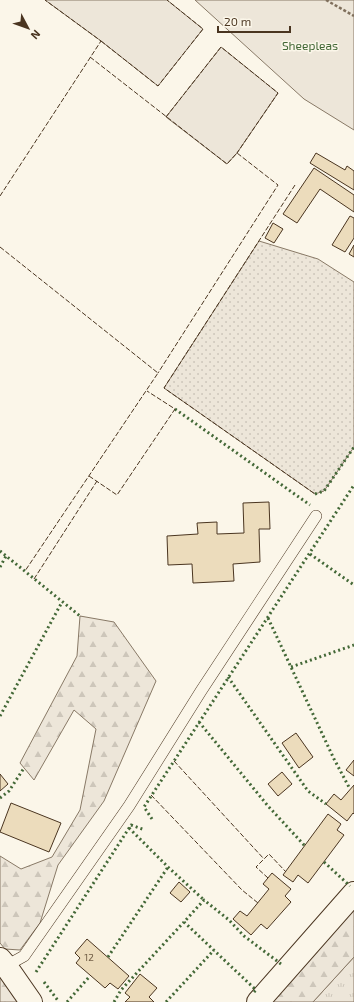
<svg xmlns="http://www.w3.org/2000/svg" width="354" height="1002" font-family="'Exo 2',sans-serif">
<defs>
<pattern id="grass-tufts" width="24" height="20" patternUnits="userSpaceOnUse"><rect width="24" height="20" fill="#ede6d9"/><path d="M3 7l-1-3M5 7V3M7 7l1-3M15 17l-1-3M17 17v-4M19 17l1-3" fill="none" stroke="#cdc6ba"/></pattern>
<pattern id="forest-firs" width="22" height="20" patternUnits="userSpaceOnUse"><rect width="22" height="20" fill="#ede6d9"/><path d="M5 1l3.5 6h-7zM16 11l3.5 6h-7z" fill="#cdc6ba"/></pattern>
<pattern id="garden-dots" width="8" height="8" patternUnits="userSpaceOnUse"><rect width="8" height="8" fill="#ede6d9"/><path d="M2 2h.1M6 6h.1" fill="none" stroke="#cdc6ba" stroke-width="1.8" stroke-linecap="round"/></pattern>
</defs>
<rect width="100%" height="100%" fill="#fbf6e9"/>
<path fill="url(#grass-tufts)" stroke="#887966" d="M354 957V1002H313Z"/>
<path fill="url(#forest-firs)" stroke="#887966" d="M80 616 114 622 156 681 104 801 58 865 40 923 20 950 5 949 0 943V856L21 869 52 857 80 810 96 729 74 710 34 780 20 763 77 656Z
M354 897V957L313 1002H269Z
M0 967 22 1002H0Z"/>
<path fill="#ede6d9" stroke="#887966" d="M45 0H167L203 29 158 86 101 41Z
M195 0H354V130L304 99Z
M221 47 278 93 237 153 227 164 166 117Z"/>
<path fill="url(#garden-dots)" stroke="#887966" d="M259 241 318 259 354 282V447L324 491 315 494 164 388Z"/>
<path fill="#ecdcbc" stroke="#4a3520" d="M316 153 345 170 347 166 354 171V190L310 163Z
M314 168 354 195V212L320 189 297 223 283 214Z
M350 216 354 218V238L345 252 332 245Z
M273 223 283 229 274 243 265 238Z
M354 245V257L349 254Z
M269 502 270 529H259L260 562 233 564 234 581 193 583 192 564 168 565 167 536 198 534 197 523 217 522V534L244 533 243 503Z
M296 733 313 757 299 768 282 743Z
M354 760V776L346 770Z
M282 772 292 784 278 796 268 784Z
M0 774 8 784 0 791Z
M354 785V814L353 813 347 821 326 804 334 794 341 800Z
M11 803 61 823 49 852 0 832Z
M328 814 341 824 337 830 344 835 308 883 298 875 293 882 283 875Z
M272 873 291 889 285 896 291 902 267 929 261 924 251 935 233 919 240 911 247 916 269 889 263 884Z
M179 882 190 892 181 902 170 893Z
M87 939 129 976 118 989 110 983 105 988 76 963 80 958 75 953Z
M140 974 157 988 149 997 154 1002H125L130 997 125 993Z"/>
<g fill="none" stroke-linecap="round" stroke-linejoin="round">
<defs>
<path id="lane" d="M6 966 24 956 129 806 201 691 316 516"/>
<path id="street" d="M0 959 6 966 31 1002
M258 1002 354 893"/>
</defs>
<use href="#lane" stroke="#4a3520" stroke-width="12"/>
<use href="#street" stroke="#4a3520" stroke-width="24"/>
<path stroke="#7f6f5c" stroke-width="2.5" stroke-dasharray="3 2" stroke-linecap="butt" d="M326 0 354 16"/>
<use href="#lane" stroke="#fbf6e9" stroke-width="11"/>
<use href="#street" stroke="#fbf6e9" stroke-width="22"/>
<path stroke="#436837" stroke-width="3" stroke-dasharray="2 3" stroke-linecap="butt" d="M175 409 310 505
M315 494 324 491 354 447
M0 551 80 616
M310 554 354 585
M0 567 6 556
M268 618 334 759 350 789
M291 667 354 645
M228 677 308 791 326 804
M0 716 62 602
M199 722 268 806 305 846
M0 798 9 791 24 768
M152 819 144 807 354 485
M129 828 168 867 204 900
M324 862 350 886
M108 957 168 867
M36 972 131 825 145 830
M44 982 59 1002
M254 992 256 990 184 922 204 900 229 920 244 936 281 964
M67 1002 90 976
M114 1002 121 990 184 922
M166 1002 214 950"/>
<path stroke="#4a3520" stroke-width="1" stroke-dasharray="5 2" stroke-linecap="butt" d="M101 41 158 86 203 29 167 0
M90 57 227 164 237 153 278 185 158 373
M166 117 221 47 278 93 237 153
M295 185 164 388 315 494
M0 196 101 41 45 0
M0 247 158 373 25 571
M89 476 117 495 175 409 147 391
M34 579 97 481
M174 761 264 859
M151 795 242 890 258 903
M268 878 256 867 269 854 286 872"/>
</g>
<g text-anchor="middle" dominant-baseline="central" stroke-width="3" stroke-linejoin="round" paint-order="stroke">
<g font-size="10" fill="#725f47">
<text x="89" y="957">12</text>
</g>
<g font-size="12" fill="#436837" stroke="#fbf6e9">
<text x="310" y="45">Sheepleas</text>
</g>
</g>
<g transform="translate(28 28) rotate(131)" stroke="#fbf6e9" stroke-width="3" paint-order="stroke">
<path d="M0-3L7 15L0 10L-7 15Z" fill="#4a3520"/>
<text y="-6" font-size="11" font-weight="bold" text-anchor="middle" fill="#4a3520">N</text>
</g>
<path d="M218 26v6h72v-6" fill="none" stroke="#4a3520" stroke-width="2"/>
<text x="224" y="26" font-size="12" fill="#4a3520" stroke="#fbf6e9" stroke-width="3" paint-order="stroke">20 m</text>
</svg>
